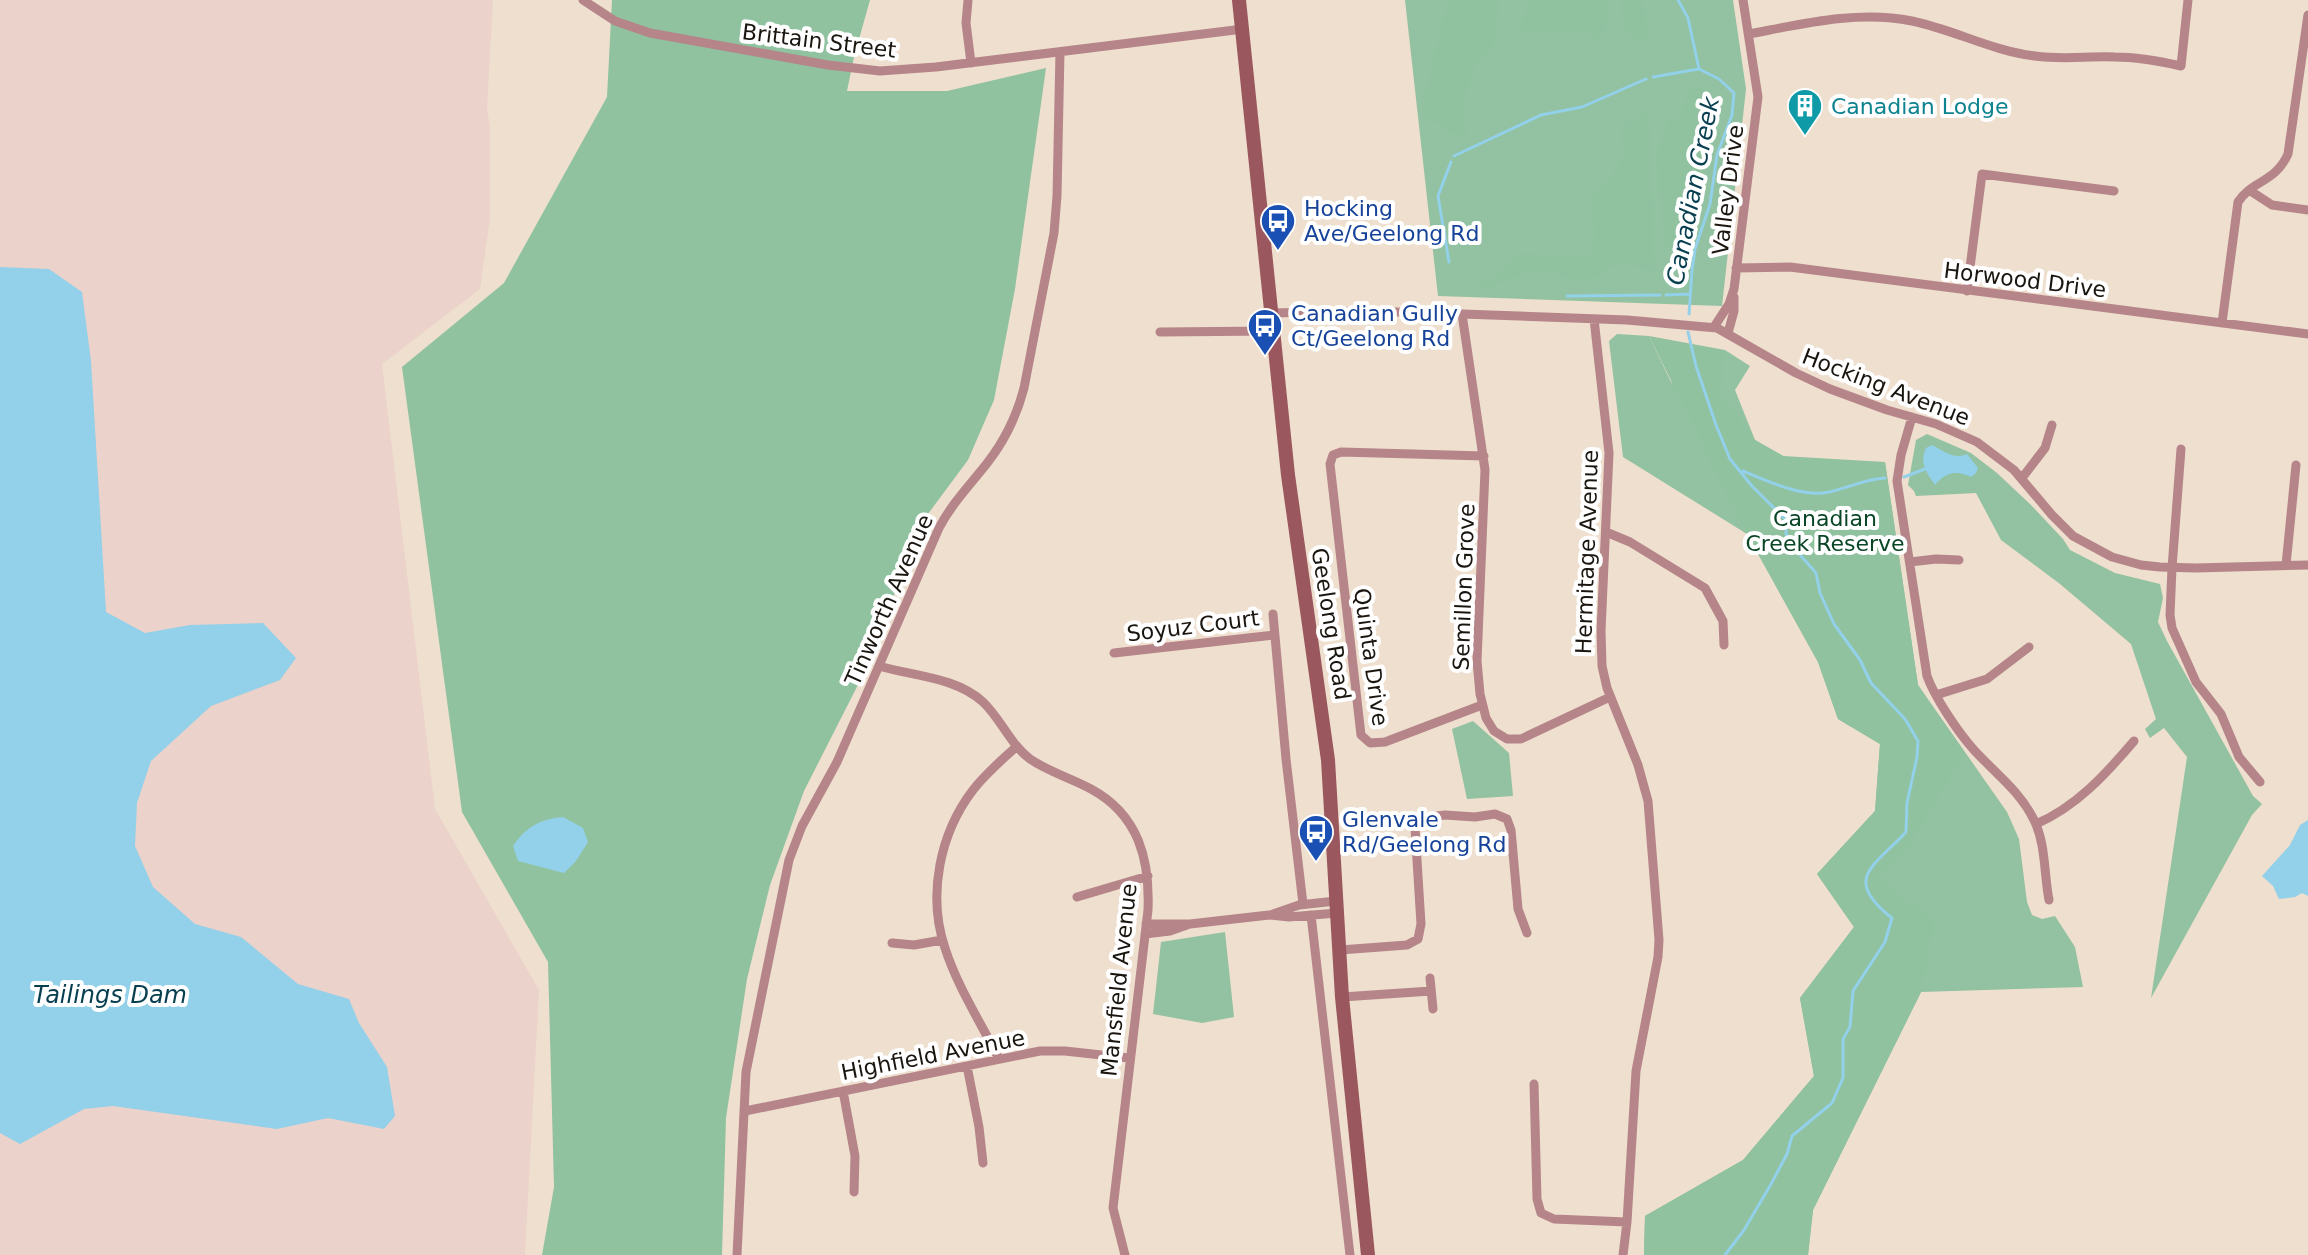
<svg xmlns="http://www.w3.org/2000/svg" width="2308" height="1255" font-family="'DejaVu Sans',sans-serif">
<rect width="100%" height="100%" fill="#efdfce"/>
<path fill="#ebd2ca" d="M0 0H493L487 107 490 129V218L480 289 382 364 435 809 539 990 525 1255H0Z"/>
<path fill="#92c2a1" d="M1405 0H1733L1746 89 1722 306 1438 296Z
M1617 334 1649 336 1672 384 1666 350H1725L1750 366 1735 390 1755 440 1792 461 1885 462 1918 685 2007 812 2019 839 2027 902 2032 915 2042 919 2055 916 2075 947 2083 987 1921 992 1813 1210 1808 1255H1644L1645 1216 1743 1160 1814 1076 1800 998 1854 927 1817 874 1875 811 1880 744 1838 719 1818 662 1747 534 1623 457 1609 341Z
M1927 434 1971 453 1997 473 2031 505 2063 539 2070 550 2115 573 2160 584 2163 598 2158 622 2167 641 2253 796 2262 804 2252 815 2151 998 2187 757 2164 728 2150 738 2145 729 2156 719 2131 644 2060 584 2001 540 1976 493 1916 496 1914 491 1908 485 1916 440Z
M1473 721 1509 753 1513 796 1467 799 1452 729Z
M1225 932 1234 1017 1202 1023 1153 1014 1161 942Z"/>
<path fill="#90c2a0" d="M612 0H870L854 57 847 91H947L1046 68 1015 289 994 400 968 460 922 522 865 671 804 791 770 885 747 979 726 1118 722 1255H542L554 1187 548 962 462 812 402 367 504 283 607 97Z
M1448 0H1499L1494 43 1478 59 1466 91 1463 116 1469 141 1421 115Z
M1528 0H1609L1608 17 1599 40 1582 30 1558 32 1521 31Z
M1620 0H1642L1649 40 1636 43 1625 29Z
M1702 85 1712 124 1705 156 1690 195 1685 232 1664 247 1657 153 1668 120 1680 118 1687 91Z
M1649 112 1654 270 1620 263 1586 282 1535 268 1473 294 1518 253 1593 256 1595 230 1591 201 1629 152 1621 145 1622 129 1636 118Z
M1649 336 1725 350 1720 394 1755 440 1783 456 1885 462 1918 685 1965 754 1907 848 1875 878 1898 893 1934 923 1921 992 1813 1210 1808 1255H1644L1645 1216 1743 1160 1814 1076 1800 998 1854 927 1817 874 1875 811 1880 744 1838 719 1818 662 1747 534Z"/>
<path fill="#93d0e9" d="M0 267 49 269 82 292 91 361 106 612 145 633 190 625 263 623 296 658 280 680 211 706 151 761 137 803 135 846 153 887 195 924 241 937 298 984 349 999 359 1023 387 1067 395 1116 384 1129 328 1118 277 1129 113 1106 84 1109 20 1144 0 1133Z
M1932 445C1944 451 1954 460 1967 454L1978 468 1976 473 1971 477C1956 470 1946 472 1935 485 1926 472 1919 463 1926 448Z
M563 817 583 828 588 842 576 861 564 873 518 861 513 846C526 827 540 819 563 817Z
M2308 820V896L2302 893 2295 897 2279 899 2273 886 2262 876 2290 845 2300 825Z"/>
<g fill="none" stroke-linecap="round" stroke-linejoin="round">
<path stroke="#93d0e9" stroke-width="3" d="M1678 0 1688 18 1699 69 1719 79 1734 93 1732 115 1717 155 1710 204 1695 249 1692 271 1689 314
M1653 77 1699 69
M1454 156 1541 115 1582 107 1646 79
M1449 262 1438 196 1451 162
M1666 295 1690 294
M1567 296 1660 295
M1688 332 1696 366 1716 425 1730 459 1752 486 1786 520V534L1794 548 1816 573 1820 593 1834 624 1860 660 1871 683 1905 719 1918 741 1917 757 1907 803 1906 832C1875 866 1841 878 1892 918L1885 942 1853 991 1850 1027 1843 1039V1078L1832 1103 1792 1136 1787 1154 1770 1186 1744 1230 1725 1255
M1743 471C1767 481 1803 498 1829 492 1848 488 1865 479 1885 478
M1904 477 1925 469"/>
<path stroke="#b58589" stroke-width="9" d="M583 0 615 21 650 33 828 65 880 71 936 67 1243 29
M968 0 966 23 971 63
M1749 34C1802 24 1858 10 1912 21 1955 30 1992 51 2035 56 2062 60 2088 56 2115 57 2137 57 2159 61 2181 66L2188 0
M2249 190 2272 205 2308 210
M1736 268 1790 267 2308 334
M1967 291 1982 174 2114 191
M1271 313 1364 311 1462 314 1627 320 1717 328 1796 373 1830 389 1887 410 1936 424 1977 442 2014 470 2052 515 2073 536 2112 557 2141 565 2160 567 2196 568 2308 565
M1462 314 1485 470 1477 661 1480 694 1486 718 1494 731 1507 739H1521L1610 697
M1594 319 1609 453 1601 631 1602 666 1607 688 1638 765 1648 801 1659 940 1658 957 1636 1071 1627 1222 1623 1255
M2222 323 2238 202C2252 180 2275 183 2288 154L2308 15
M1714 327 1729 304 1734 289 1758 97 1743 0
M1160 332 1273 331
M1728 333 1734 311V297
M1912 417 1901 455 1897 481 1927 676C1935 698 1958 732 1974 750 1995 773 2020 791 2034 820 2046 844 2044 875 2049 900
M2181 449 2172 568 2170 615 2172 628 2196 682 2221 714 2239 757 2260 782
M2022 478 2045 448 2052 425
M1606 532 1630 542 1705 588 1723 621 1724 645
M1910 562 1936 559 1959 560
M2286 565 2296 465
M1273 614 1286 759 1303 904
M1114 653 1275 635
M879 666C913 676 956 677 983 702 1001 719 1010 744 1030 759 1049 772 1071 778 1091 789 1139 815 1150 860 1148 910L1113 1208 1125 1255
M1936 695 1987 679 2029 647
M1482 705 1385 742 1370 743 1361 735 1330 464 1333 455 1341 452 1484 456
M2036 824C2076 807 2106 774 2134 741
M1077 897 1148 876
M1273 914 1299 905 1336 901
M1311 915 1350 1255
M1146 924H1190L1269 915 1289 917 1337 913
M1145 934 1170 931 1187 925
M892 943 914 945 942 940
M1340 950 1407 945 1418 939 1421 924 1415 828 1421 818 1445 815 1475 817 1495 814 1507 819 1511 830 1518 909 1527 933
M1430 978 1433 1009
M1342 997 1431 991
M999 1059C981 1023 957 986 945 948 927 895 940 833 973 790 986 773 1002 760 1017 746
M967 1066 979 1127 983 1163
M1534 1084 1537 1199 1541 1213 1554 1219 1627 1222
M843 1091 855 1156 854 1192
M745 1111 1040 1051H1065L1129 1058
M737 1255 746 1072 789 860 802 826 837 762 939 528C952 503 971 484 988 462 1005 440 1017 415 1024 388L1054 233 1057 196 1060 52"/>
<path stroke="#9a575e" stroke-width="14" d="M1239 0 1288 475 1328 760 1342 997 1368 1255"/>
</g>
<defs>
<symbol id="building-pin" viewBox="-11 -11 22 30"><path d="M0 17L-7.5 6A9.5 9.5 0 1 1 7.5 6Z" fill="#0f9aa8" stroke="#fff"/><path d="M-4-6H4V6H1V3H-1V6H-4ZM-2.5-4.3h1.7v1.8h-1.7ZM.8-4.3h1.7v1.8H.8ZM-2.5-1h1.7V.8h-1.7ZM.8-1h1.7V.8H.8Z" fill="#fff"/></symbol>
<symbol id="bus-pin" viewBox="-11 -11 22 30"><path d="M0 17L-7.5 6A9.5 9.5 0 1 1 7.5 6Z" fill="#1a4fb4" stroke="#fff"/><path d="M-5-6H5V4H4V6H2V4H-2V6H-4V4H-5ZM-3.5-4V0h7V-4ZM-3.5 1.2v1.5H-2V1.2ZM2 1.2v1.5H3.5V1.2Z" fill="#fff"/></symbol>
</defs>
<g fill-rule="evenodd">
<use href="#building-pin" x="1785" y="86" width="40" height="54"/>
<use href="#bus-pin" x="1258" y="201" width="40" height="54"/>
<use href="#bus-pin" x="1245" y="306" width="40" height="54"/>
<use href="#bus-pin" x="1296" y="812" width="40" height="54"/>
</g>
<g text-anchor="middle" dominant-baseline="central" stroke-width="8" stroke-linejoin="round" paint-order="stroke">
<g font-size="22" fill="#1a150f" stroke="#fff">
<text transform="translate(819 41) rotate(7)">Brittain Street</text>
<text transform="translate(1728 190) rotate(-83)">Valley Drive</text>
<text transform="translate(2025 280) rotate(7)">Horwood Drive</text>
<text transform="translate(1886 387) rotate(21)">Hocking Avenue</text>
<text transform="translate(1587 552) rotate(-88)">Hermitage Avenue</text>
<text transform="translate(1464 587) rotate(-88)">Semillon Grove</text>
<text transform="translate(889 600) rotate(-66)">Tinworth Avenue</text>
<text transform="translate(1331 624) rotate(81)">Geelong Road</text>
<text transform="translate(1193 626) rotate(-7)">Soyuz Court</text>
<text transform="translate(1371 657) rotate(82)">Quinta Drive</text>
<text transform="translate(1119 980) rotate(-84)">Mansfield Avenue</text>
<text transform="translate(933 1055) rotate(-11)">Highfield Avenue</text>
</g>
<g font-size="22" fill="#0d838f" stroke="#fff" text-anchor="start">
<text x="1831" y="106">Canadian Lodge</text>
</g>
<g font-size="22" fill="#164399" stroke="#fff" text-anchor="start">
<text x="1304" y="208">Hocking<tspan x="1304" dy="25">Ave/Geelong Rd</tspan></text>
<text x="1291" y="313">Canadian Gully<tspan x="1291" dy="25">Ct/Geelong Rd</tspan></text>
<text x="1342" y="819">Glenvale<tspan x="1342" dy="25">Rd/Geelong Rd</tspan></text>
</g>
<g font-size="22" fill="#094626" stroke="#fff">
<text x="1825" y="518">Canadian<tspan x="1825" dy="25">Creek Reserve</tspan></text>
</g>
<g font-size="24" font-style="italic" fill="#073e50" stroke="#fff">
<text transform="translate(1693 191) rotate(-79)">Canadian Creek</text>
<text x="110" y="995">Tailings Dam</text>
</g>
</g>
</svg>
